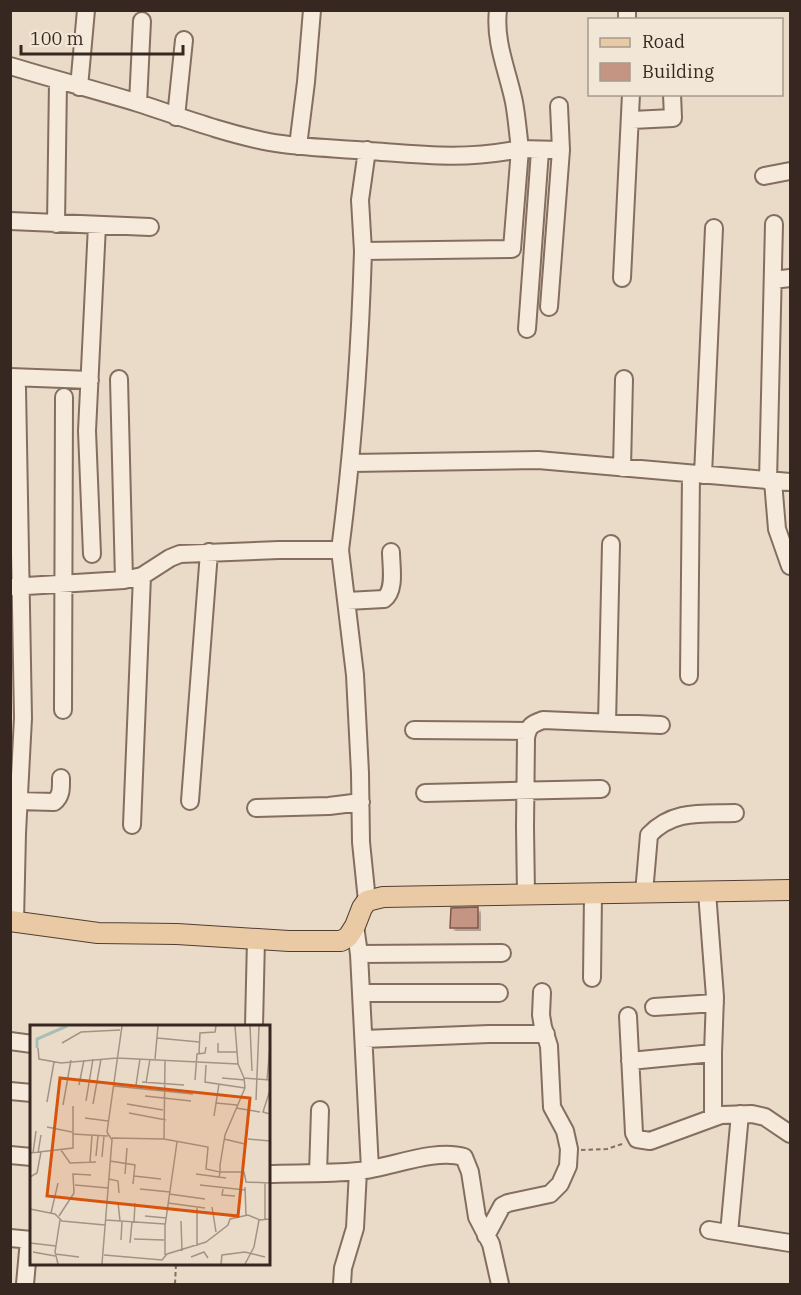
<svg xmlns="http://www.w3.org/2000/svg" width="801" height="1295" font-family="'IBM Plex Serif',serif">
<defs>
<filter id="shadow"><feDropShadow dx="5" dy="5" stdDeviation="1.5" flood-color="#0004"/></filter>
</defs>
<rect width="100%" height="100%" fill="#eadbc8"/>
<path fill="#c49582" stroke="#815647" stroke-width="1.5" filter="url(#shadow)" d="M478 907V928H450L451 908Z"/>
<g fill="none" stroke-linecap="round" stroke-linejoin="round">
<defs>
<path id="minor" d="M627 10V20
M10 66C53 79 96 90 138 103 181 117 224 133 269 142 302 148 336 148 370 151 424 155 465 160 520 149 518 134 517 118 514 102 508 72 494 42 498 10
M79 87 86 10
M138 103 142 21
M176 117 184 40
M632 120 673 118 672 94
M298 146 306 82 312 10
M764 176 790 171
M10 221 150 227
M56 224 58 81
M363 251 360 200 367 150
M622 278 631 94
M773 280 790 278
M549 307 561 150 559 106
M527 329 540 151
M10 377 90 380
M119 379 124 580
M351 463 538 460 790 482
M622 468 624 379
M703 475 714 228
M768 481 774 224
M773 481 777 529 790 566
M340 550C353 450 360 351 363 251L512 249 520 149 561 150
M92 554 87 431 97 225
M10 587 124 580 142 576 170 558 180 554 279 550H340L355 675 360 773 361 842 367 901
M347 601 384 599C396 590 391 566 391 552
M689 676 691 474
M63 710 64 397
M607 723 611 544
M414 730 527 731
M425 793 601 789
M18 801 54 802C62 796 61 787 61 778
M190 801 209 552
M256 808 329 806 361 802
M132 825 142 576
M707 892 715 997 713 1053V1117
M644 893 649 835C673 809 703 814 735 813
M526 895 525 827 526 738C528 726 532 724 543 720L661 725
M15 921 17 833 23 718 17 388
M355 926 359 954 370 1169
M359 954 502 953
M592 978 593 894
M361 993H499
M654 1007 715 1003
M628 1016 634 1133 637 1139 650 1141 721 1115 752 1114 765 1117 790 1134
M254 1026 256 939
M364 1039 489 1034H546
M10 1041 32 1044
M630 1061 713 1053
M10 1091 32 1093
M10 1155 32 1157
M318 1173 320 1110
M268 1174C298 1173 328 1174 358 1171 390 1168 434 1148 464 1157L470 1172 477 1217 491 1244 500 1284
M709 1230 790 1243
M729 1233 740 1114
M486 1236 502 1206 508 1203 550 1194 560 1184 568 1166 569 1149 565 1131 552 1107 549 1046 543 1027 541 1015 542 992
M10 1238 32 1240
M25 1284 29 1240
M342 1284 343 1268 355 1228 358 1171"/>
<path id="major" d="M10 921 98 933 177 934 289 941H341L348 937 355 926 362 908 367 901 383 897 790 890"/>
</defs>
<use href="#minor" stroke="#846e5f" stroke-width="20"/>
<use href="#major" stroke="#533d33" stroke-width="22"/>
<path stroke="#846e5f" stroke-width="2" stroke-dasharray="4.5 3" stroke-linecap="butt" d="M581 1150 607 1149 625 1143
M175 1284 176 1264"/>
<use href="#minor" stroke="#f5eadb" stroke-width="16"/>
<use href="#major" stroke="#e9caa5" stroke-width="20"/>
</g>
<g transform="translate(30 1025)">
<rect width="240" height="240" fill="#eadbc8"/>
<path fill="none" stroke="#a9bfb5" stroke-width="3" d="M7 23V14L37 1"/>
<path fill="none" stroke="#a29385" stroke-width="1.5" d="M205 1 208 39M220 1 222 46M127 13 169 17M32 18 51 7 90 5M188 18V27H207M8 23 9 34 31 38 87 33 208 39 214 53M169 28 170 8 185 7 186 1M125 34 128 1M176 40 175 57 215 63M192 53 215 55M165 55 167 29 175 28 176 22M237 55 240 21M240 55 214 53 215 63 195 110 190 140V147H214L216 157 240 158M112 57 154 60M116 58 120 34M49 60 54 35M106 60 110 34M84 61 163 69M115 71 161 76M226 75 229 1M56 76 63 34M17 77 24 37M186 78 207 80M63 79 71 34M97 79 133 85M33 80 41 35M206 83 230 87M99 88 136 95M240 89 233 87 240 65M184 91 189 59M55 93 78 96M17 102 42 107M42 109 78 111M82 113 134 114 135 35M134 114 178 122 176 144 190 147 189 153M194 114 215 119M218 114 240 116M31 125 40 138 66 137M0 128 43 123V81M3 128 6 106M8 128 11 110M66 131 68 111M72 132 74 111M80 136 105 140 103 159M60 137 62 110M95 149 97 123M166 149 196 153M104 151 131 154M0 152 7 148 11 127M79 154 88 156 89 168M45 160 78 163M170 160 215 165M215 162 216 190M110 164 140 167M193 164 192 170 205 171M139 169 175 174M88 177 90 196M138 178 175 183M167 182V221M182 182 186 207M0 184 25 189 32 196 75 200M21 188 28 158M29 191 44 168 43 149 61 150M115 191 136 193M76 195 135 199M235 195V157M151 196 152 226M104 197 105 178M104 214 134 215M91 215 92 196M0 218 26 221M100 218 102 197M3 227 25 231M25 229 49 232M74 230 132 235 137 229 176 217 198 200 200 194 218 190 230 195 240 194M135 230V201L147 117M161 232 174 227 178 233M28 239 25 227 30 195M72 239 82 115 77 107 92 1M191 239 192 230 215 227 235 232M215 239 224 222 229 195"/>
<path fill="#d6540e" fill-opacity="0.15" stroke="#d6540e" stroke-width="3" d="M30 53 220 73 208 191 17 171Z"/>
<rect width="240" height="240" fill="none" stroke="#362821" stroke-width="3"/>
</g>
<rect width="801" height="1295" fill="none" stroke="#362821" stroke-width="24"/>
<rect x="588" y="18" width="195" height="78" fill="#f2e7d7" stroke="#a79b8e" stroke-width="1.5"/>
<rect x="600" y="38" width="30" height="9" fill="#e9caa5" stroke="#a79b8e" stroke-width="1.5"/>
<text x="642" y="48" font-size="18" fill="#362821">Road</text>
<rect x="600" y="63" width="30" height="18" fill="#c49582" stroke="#a79b8e" stroke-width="1.5"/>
<text x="642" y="78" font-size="18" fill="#362821">Building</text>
<path d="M21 45v9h162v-9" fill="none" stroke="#362821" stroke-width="3"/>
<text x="30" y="45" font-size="18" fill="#362821" stroke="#f2e7d7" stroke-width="4.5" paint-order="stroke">100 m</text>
</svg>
